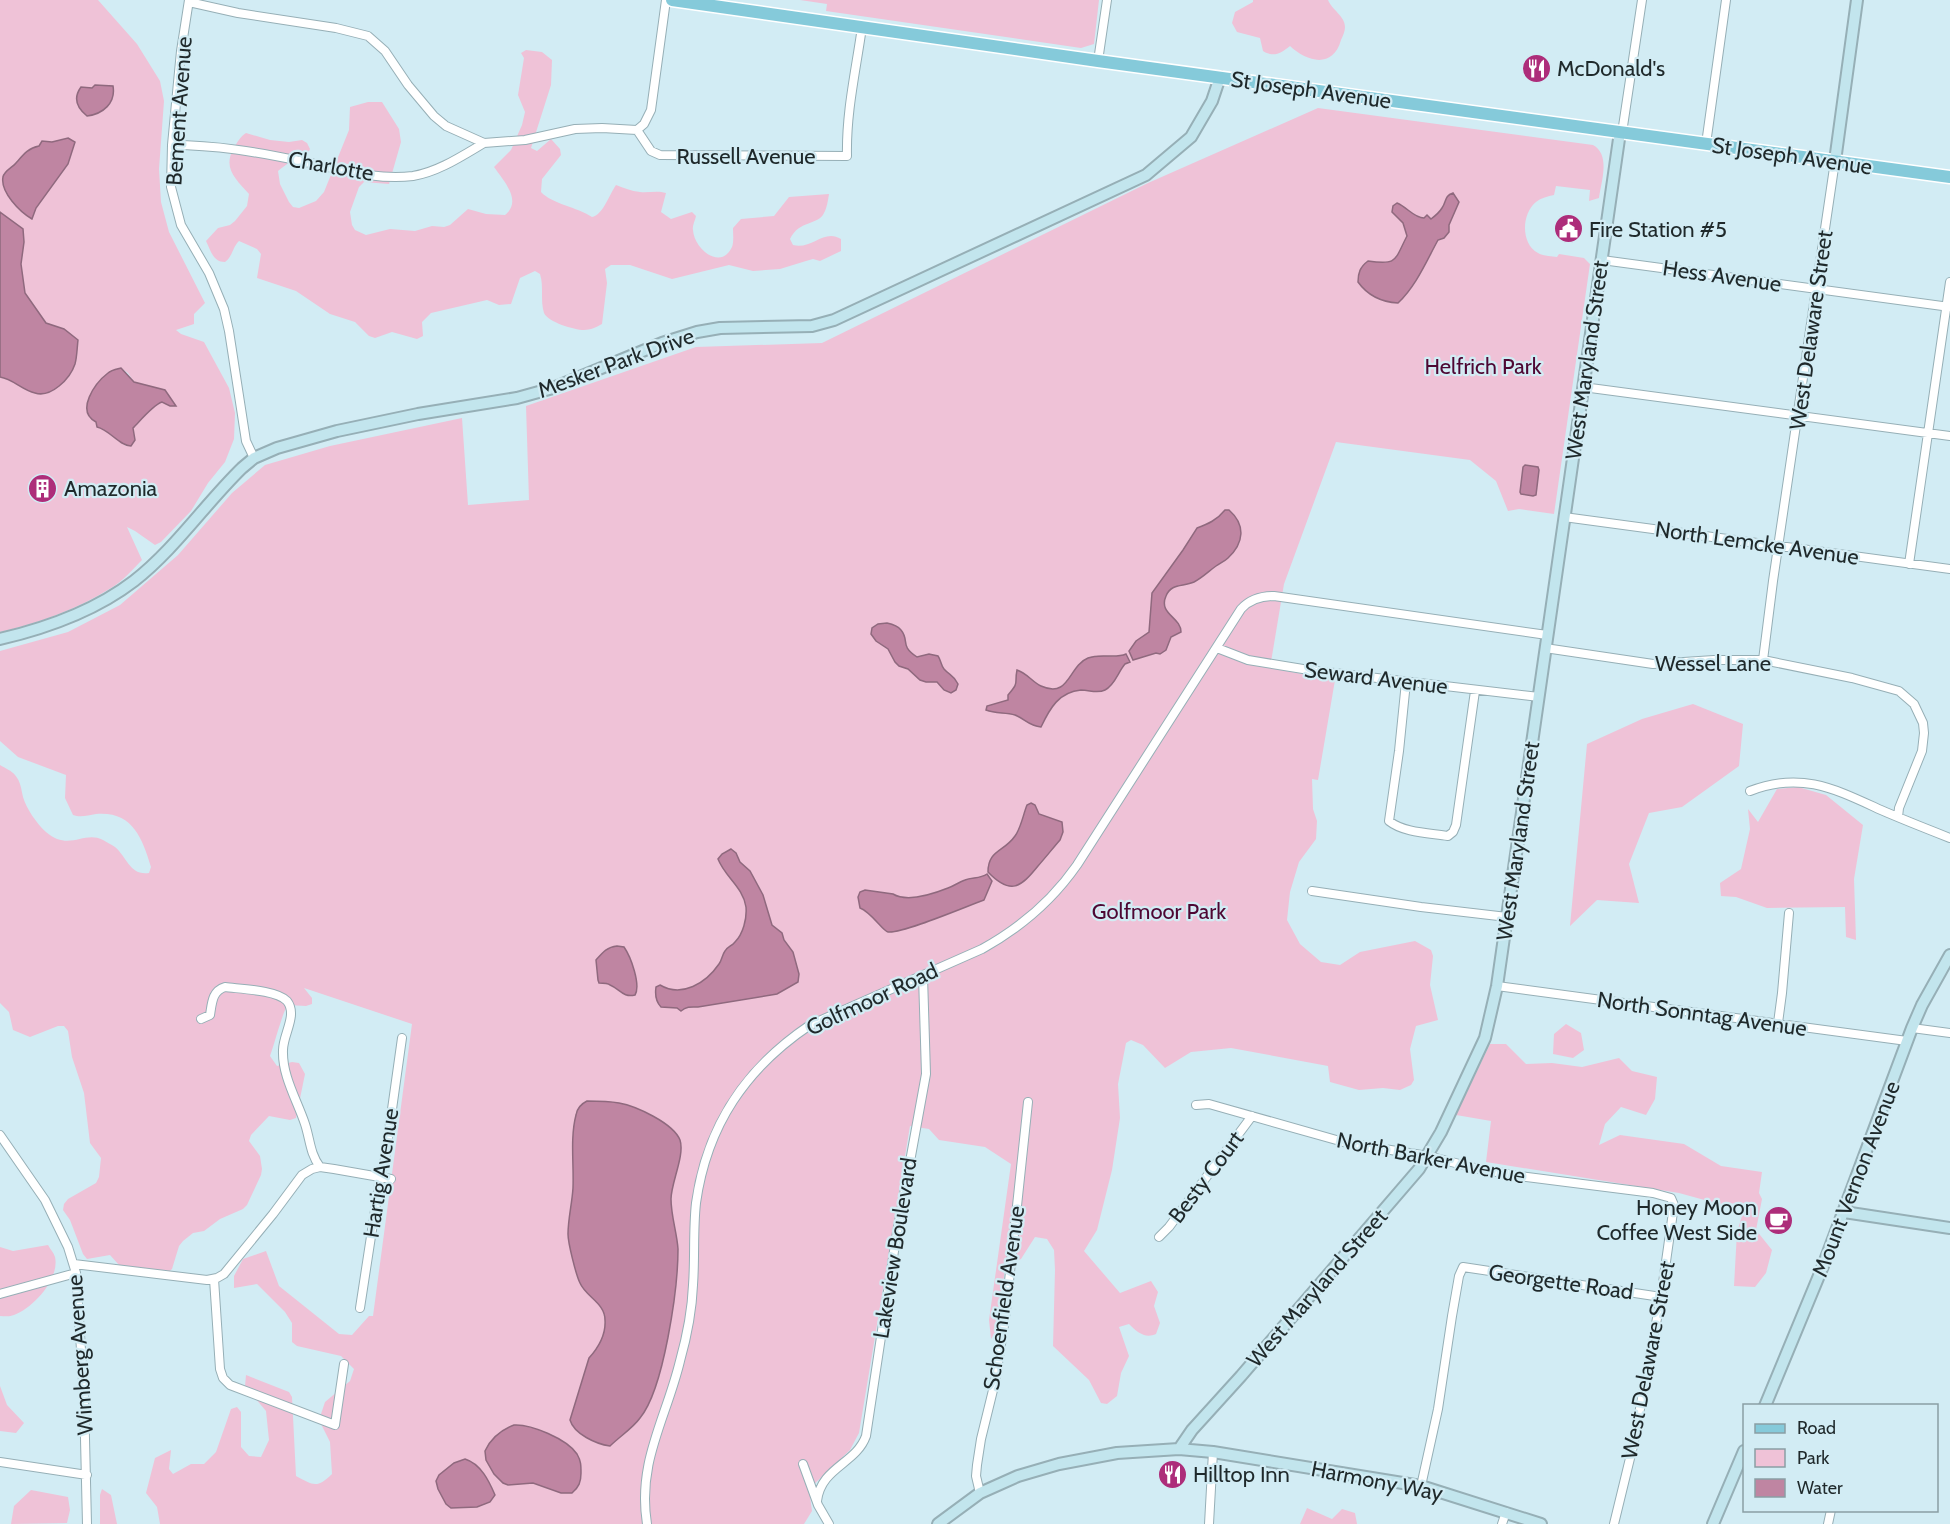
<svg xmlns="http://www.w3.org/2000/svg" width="1950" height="1524" font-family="Cabin,sans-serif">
<rect width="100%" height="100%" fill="#d2ecf4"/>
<path fill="#efc2d7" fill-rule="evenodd" d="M0 0H98L137 44 160 81 164 101 159 169 161 202 169 232 205 303 194 314V324L176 330 181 334 204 342 229 388 235 413 234 439 225 462 208 483 191 511 161 542 155 545 135 531 127 527 142 560C133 569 123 581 111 588 78 609 39 623 0 632ZM121 368 128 373 134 382 165 390 170 406 162 402C153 405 140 421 133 428L135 440 126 446C117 439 107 430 97 427L96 422V386L109 372Z
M800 0H1099L1094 44 1081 48 826 11 827 4Z
M1253 0H1328C1332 10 1345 16 1345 27 1345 31 1343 36 1341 40 1333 69 1307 62 1290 46 1281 53 1274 58 1263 51L1260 38 1237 32 1232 23 1235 12 1253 2Z
M526 50 542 52 552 60 551 85 531 148 537 151 551 139 560 149 561 155 542 179 541 192C552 204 577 207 592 217 603 215 609 195 616 185 624 188 631 191 640 192 649 193 657 190 666 193L661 212 671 219 692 212 696 216C695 221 692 226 693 230 694 249 721 271 732 247 734 242 733 233 733 228L741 219 774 216 789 197 829 194C828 200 827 208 824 213 819 225 799 220 790 239L793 245C812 250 824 228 841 239V251L820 261 813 259 806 261 780 269 753 271 729 265 672 279 630 265H611L605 269 607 283 602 324C597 327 590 330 584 330 574 330 548 322 544 313 540 301 544 286 540 274L535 271 520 278 511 304 499 305 487 300 431 313 422 322 423 336 417 339 392 332 375 338 369 336 355 322 330 314 296 291 257 278 261 254 257 249 239 241C232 248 233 256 225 262 213 262 211 251 206 241L218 228 230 225 235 221 247 206 249 194C236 179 222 168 234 148 238 141 240 137 246 133L270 140 289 142 302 140 307 143 310 149C306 159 300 158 291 162 286 164 282 168 278 171L280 184 289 202 293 207 299 208 316 201 324 192 349 130 350 107 368 102H382L399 129 401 142 389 184 364 182 359 187 350 212 352 225 355 230 366 235 390 229 415 231 432 226 444 227 450 225 468 209 486 214 505 215C523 201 503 180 494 167L511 150 522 125 525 112 518 95 524 58 521 53Z
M1318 108 1593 145C1611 155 1601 182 1599 198L1589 201 1590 190 1556 186 1554 195C1548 196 1541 198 1536 202 1522 213 1520 243 1538 253 1543 256 1551 256 1557 257L1559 254 1584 258 1590 264 1554 514 1519 509 1508 511 1496 481 1470 460 1336 442 1284 584 1270 668 1335 680 1318 780 1312 779 1313 809 1317 821 1316 839 1299 862 1290 892 1287 920 1300 944 1321 962 1340 965 1360 952 1415 941 1431 950 1433 956 1430 985 1438 1020 1416 1026 1410 1049 1414 1080 1411 1085 1400 1090 1383 1088 1359 1090 1330 1082 1328 1066 1231 1048 1191 1052 1165 1068 1143 1045 1131 1040 1126 1043 1118 1084 1120 1118 1112 1170 1097 1230 1084 1251 1120 1293 1151 1281 1158 1292 1154 1306 1160 1323 1156 1334C1145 1339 1137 1332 1129 1324L1119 1327 1129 1356 1121 1373 1117 1396 1107 1404 1101 1403 1089 1380 1053 1346 1055 1270 1054 1250 1047 1239 1035 1237 1021 1259 1005 1267 998 1329 991 1339 989 1320 1011 1164 985 1147 939 1140 929 1129 910 1126 859 1433 850 1450 809 1489 812 1511 804 1524H160L157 1507 146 1493 155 1458 171 1450 169 1469 173 1474 191 1464H204L216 1452 231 1409 237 1407 241 1412V1447L249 1456 261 1457 269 1440 266 1411 245 1386 246 1375 289 1392 292 1397 296 1476C313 1485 317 1489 332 1474L330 1442 319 1420 325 1402 350 1381 354 1369 341 1356 297 1346 292 1342V1323L285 1312 257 1284 234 1288V1276L243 1259 266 1251 279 1286 339 1334 352 1335 369 1316H373L412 1024 304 988 312 998V1004L306 1006 288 1005C283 1010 274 1046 270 1056L277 1066 292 1062 299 1063 305 1074 296 1118 290 1120 269 1116 251 1135 249 1141 260 1156 262 1169 261 1175 247 1205 243 1209 220 1219 204 1231 193 1233 183 1241 179 1246 172 1269 167 1273 131 1270 119 1265 110 1255 87 1259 83 1254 70 1220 63 1210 64 1204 68 1199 96 1183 99 1177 101 1158 90 1143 84 1093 72 1057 68 1031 64 1026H58L30 1037 13 1030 9 1012 0 1003V765C5 768 12 771 15 775 21 782 21 789 23 797 26 808 37 824 46 832 69 852 84 830 103 840 106 842 111 844 115 847 127 857 130 876 149 873L151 867C142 837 132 811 96 814 88 815 81 818 73 815L65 798 66 775 18 757 0 741V651L68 632 120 605 178 555 232 493 265 465 330 446 462 418 468 505 529 500 526 406 696 347 822 343 1148 183Z
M1693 704 1743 724 1739 766 1682 807 1649 813 1629 864 1639 903 1597 900 1570 926 1587 744 1642 719Z
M1798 787 1826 795 1863 825 1854 879 1856 940 1846 937 1845 907 1767 908 1736 897 1721 896 1720 883 1741 869 1750 829 1748 809 1758 822 1777 789Z
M1566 1024 1581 1033 1584 1050 1573 1058 1553 1054 1554 1034Z
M1490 1044H1506L1526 1064 1552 1063 1582 1067 1619 1058 1632 1071 1657 1077 1655 1099 1646 1115 1621 1107 1605 1124 1599 1145 1620 1135 1684 1144 1721 1166 1762 1172 1759 1193 1762 1199 1756 1230 1772 1250 1766 1273 1755 1287 1734 1286 1737 1232 1746 1203 1719 1204 1679 1193 1486 1162 1491 1121 1456 1115Z
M48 1245C50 1249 54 1253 55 1257 60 1279 33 1308 14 1315 9 1317 5 1316 0 1316V1247L13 1251Z
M0 1386 7 1405 24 1423 16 1433 0 1431Z
M102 1489 111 1495 117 1524H100V1495Z
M31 1490 68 1497 70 1510 67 1523 11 1524 14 1506Z
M1307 1508 1332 1519 1342 1509 1355 1513 1357 1524H1300Z"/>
<path fill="#bf85a2" stroke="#8f697e" stroke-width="1.5" d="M95 85 113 86C116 103 103 114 87 116 77 108 73 98 81 87L92 88Z
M68 138 75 142 68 164 36 208 32 219C20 212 0 192 3 177 4 171 13 167 16 163 23 155 28 148 39 146L42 141 52 142Z
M1453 193 1459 202 1449 225V232L1444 238 1438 240C1426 262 1416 286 1398 303 1381 302 1368 296 1358 282 1358 273 1360 267 1368 261 1398 265 1394 261 1407 236L1403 223 1392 212 1393 206 1397 203C1407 207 1414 218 1424 218L1427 215 1431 219C1435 216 1439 213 1442 208 1447 201 1444 196 1453 193Z
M0 212 23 229 24 242 21 264 25 293 46 323 64 329 78 340C77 348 77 357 75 364 70 379 51 398 35 393 22 390 13 379 0 377Z
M121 368 134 382 165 390 176 406H170L162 402C153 405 140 421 133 428L135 440 131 446C118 445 110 430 97 427L96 422C75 411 95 383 108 373 111 370 117 369 121 368Z
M1525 465 1538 467 1539 470 1536 495 1533 496 1521 494 1520 492 1523 467Z
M1225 510H1229C1246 525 1244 543 1228 558 1225 561 1220 563 1216 566 1209 571 1202 578 1194 582 1183 587 1171 583 1166 596 1158 614 1181 617 1181 632L1171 637 1166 650 1160 654 1156 653 1133 660 1129 651 1136 641 1149 632 1152 593 1183 550 1197 528C1208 524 1217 520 1225 510Z
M887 623C892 624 898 626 901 630 910 641 899 645 917 657L929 654 938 656C941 660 941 666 944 669 950 676 953 674 958 684L956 690 951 693 944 690 937 682H926L920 680 908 669 899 666 895 662 888 649 876 641 871 634 872 628 878 624Z
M1126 654 1130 662 1125 664C1118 672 1115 685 1105 690 1097 694 1090 690 1081 690 1059 692 1050 708 1041 727 1029 726 1025 719 1015 715 1005 712 996 714 986 710L987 706 1008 700V695C1020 681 1014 685 1017 670 1027 673 1032 682 1041 686 1070 699 1068 666 1088 658 1101 653 1115 659 1126 654Z
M1031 803 1035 805 1039 814 1062 822 1063 832 1060 840C1053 848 1046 857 1038 866 1021 887 1011 896 988 872 988 850 1004 852 1015 836 1021 828 1023 815 1027 805Z
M731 849 736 853 740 862 750 871 763 895 772 925 782 933 784 940 793 952 799 974 798 982 777 994 698 1007C692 1007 687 1006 681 1011L677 1008 661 1007C655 1001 655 994 656 987L660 985C682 998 706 983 719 964 722 960 722 955 725 951 727 947 732 946 735 942 743 934 747 919 746 907 743 887 725 877 718 859L722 854Z
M987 874 992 881 984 900C967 906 902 934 888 932 883 931 871 912 860 908L858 897 860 892 865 890 893 894C908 903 933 894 948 888 954 886 959 882 965 880 972 877 980 879 987 874Z
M617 946 624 947C631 957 641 985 635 995 623 998 620 989 610 985 608 983 602 983 599 983L598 980 596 960C603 952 607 947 617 946Z
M587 1101C597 1101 608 1101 619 1103 636 1106 673 1123 680 1140 685 1155 671 1183 671 1199 671 1216 677 1233 678 1249 678 1288 664 1389 640 1418 633 1428 619 1437 610 1446 596 1444 574 1434 570 1420L589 1358C598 1348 606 1334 605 1320 605 1303 586 1297 580 1283 576 1275 568 1243 568 1234 568 1219 572 1204 573 1188 574 1164 570 1138 576 1115 577 1108 581 1104 587 1101Z
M514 1425C531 1424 567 1439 577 1454 581 1461 581 1465 581 1473 581 1482 579 1487 572 1493H561L533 1483 508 1485 503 1483 494 1474 486 1460 485 1451C491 1438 501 1430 514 1425Z
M465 1459C481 1464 489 1481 495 1495L490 1502 477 1507 451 1508 446 1504 438 1489 436 1481 439 1475 454 1463Z"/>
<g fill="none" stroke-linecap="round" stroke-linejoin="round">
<defs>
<path id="street" d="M189 0 181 51 172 145 171 187 181 225 209 273 224 309 229 331 246 441 254 458
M189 2 238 13 336 28 368 36 385 51 408 85 434 116 446 126 484 143 525 140 575 129 602 128 637 130
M1098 61 1107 0
M637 130 651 151 660 155 847 156C846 112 856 70 862 27
M637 130 644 124 651 110 666 0
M1622 133 1642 0
M1706 144 1726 0
M172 145C216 145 257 152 300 161 337 168 375 181 413 176 438 172 462 156 484 143
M1602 260 1950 307
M1583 387 1950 436
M1564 517 1950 569
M1909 564 1950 282
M1217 648 1248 660 1309 670 1539 697
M1545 648 1653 664 1714 660H1763L1852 678 1899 691 1914 704 1923 723 1924 733 1922 751 1899 808 1898 817
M1763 660 1773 581 1835 161
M1406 682 1399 751 1389 821C1404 833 1430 833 1448 836L1453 832 1456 825 1475 691
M1750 791C1801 771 1835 789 1881 810 1904 820 1927 829 1950 838
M1312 891 1421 907 1507 917
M1497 986 1907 1041
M201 1019 210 1015C212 1003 212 991 225 987 240 989 277 990 287 1001 298 1015 283 1034 283 1050 282 1076 297 1100 305 1124 310 1139 310 1154 320 1167
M1778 1023 1782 993 1789 913
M1912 1028 1950 1033
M1196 1105 1209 1104 1347 1143 1428 1156 1475 1168 1519 1176 1653 1193 1671 1198 1674 1205 1661 1297 1633 1446 1614 1524
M0 1135 45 1200 68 1247 76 1273 84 1396 87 1524
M1159 1237 1169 1227 1252 1116
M74 1264 207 1280 217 1278 224 1274 273 1214 302 1175 312 1169 320 1167 334 1169 391 1179
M214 1279 220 1369 223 1378 230 1385 335 1425 344 1364
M0 1294 76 1273
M360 1308 380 1178 385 1159 402 1038
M0 1462 87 1475
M803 1464 818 1505 829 1524
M1421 1486 1438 1409 1452 1316 1459 1276 1463 1267 1661 1297
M980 1493 976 1476 977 1465 981 1439 995 1382 1005 1319 1028 1102
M817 1501C821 1467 856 1464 866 1436L896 1238 926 1074 923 976
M647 1524C637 1462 666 1419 680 1361 687 1336 692 1310 693 1285 695 1258 693 1230 696 1203 707 1125 746 1068 810 1025L982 949C1020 928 1052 901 1077 865L1241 609C1250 599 1261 596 1274 596L1547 635
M1209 1524 1213 1452
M1502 1524 1506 1512
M1828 1524 1831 1510"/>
<path id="secondary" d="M1835 161 1857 0
M0 639C47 628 95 611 134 581 175 549 205 504 242 468L254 458 277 448 337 431 418 414 517 398 553 388 662 343 697 332 720 328 812 326 834 320 1146 175 1191 137 1212 101 1220 77
M1844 1212 1950 1228
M1765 1406 1823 1266 1912 1028 1922 1005 1950 955
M1179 1449 1192 1430 1241 1376 1419 1169 1441 1132 1485 1038 1497 986 1620 132
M938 1524 980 1493 1018 1476 1059 1464 1117 1453 1179 1449 1213 1452 1421 1486 1541 1524
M1713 1524 1744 1451"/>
<path id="primary" d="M672 0 1098 61 1950 177"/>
</defs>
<use href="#street" stroke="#96afb6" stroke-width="10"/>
<use href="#secondary" stroke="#96afb6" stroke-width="14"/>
<use href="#primary" stroke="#fff" stroke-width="15"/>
<use href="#street" stroke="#fff" stroke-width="8"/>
<use href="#secondary" stroke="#c2e5ed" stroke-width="10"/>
<use href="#primary" stroke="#85cada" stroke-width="12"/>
</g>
<defs>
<symbol id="restaurant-disc" viewBox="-11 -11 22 22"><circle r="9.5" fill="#ad2d7a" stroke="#d2ecf4"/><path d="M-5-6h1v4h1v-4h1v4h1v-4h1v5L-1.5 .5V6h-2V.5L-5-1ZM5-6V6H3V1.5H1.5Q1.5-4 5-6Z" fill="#fff"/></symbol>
<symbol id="civic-disc" viewBox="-11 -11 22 22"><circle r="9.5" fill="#ad2d7a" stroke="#d2ecf4"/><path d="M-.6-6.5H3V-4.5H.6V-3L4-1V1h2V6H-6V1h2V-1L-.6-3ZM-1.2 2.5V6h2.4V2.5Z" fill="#fff"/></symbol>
<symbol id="building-disc" viewBox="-11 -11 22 22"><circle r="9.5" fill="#ad2d7a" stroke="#d2ecf4"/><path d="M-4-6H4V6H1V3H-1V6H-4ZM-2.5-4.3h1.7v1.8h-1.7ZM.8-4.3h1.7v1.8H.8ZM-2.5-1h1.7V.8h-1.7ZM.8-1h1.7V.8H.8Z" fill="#fff"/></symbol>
<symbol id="cafe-disc" viewBox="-11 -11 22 22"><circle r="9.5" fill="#ad2d7a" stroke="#d2ecf4"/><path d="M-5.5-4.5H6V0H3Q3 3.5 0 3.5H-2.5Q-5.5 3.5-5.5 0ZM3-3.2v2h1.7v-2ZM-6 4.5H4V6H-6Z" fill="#fff"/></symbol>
</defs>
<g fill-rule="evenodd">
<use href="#restaurant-disc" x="1520" y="52" width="33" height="33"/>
<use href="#civic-disc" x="1552" y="212" width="33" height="33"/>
<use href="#building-disc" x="26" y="472" width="33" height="33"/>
<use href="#cafe-disc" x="1762" y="1204" width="33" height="33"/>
<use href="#restaurant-disc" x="1156" y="1458" width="33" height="33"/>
</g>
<g text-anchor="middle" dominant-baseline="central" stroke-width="4.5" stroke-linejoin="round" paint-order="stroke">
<g font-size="22" fill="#1f292b" stroke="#d2ecf4" text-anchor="start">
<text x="1557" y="68">McDonald's</text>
<text x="1589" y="229">Fire Station #5</text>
<text x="64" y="488">Amazonia</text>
<text x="1757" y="1207" text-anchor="end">Honey Moon<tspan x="1757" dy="25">Coffee West Side</tspan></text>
<text x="1193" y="1474">Hilltop Inn</text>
</g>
<g font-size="22" fill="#1f292b" stroke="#d2ecf4">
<text transform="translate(1311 90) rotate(8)">St Joseph Avenue</text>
<text transform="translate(179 111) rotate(-86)">Bement Avenue</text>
<text x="746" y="156">Russell Avenue</text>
<text transform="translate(1792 156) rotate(8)">St Joseph Avenue</text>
<text transform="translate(331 166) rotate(10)">Charlotte</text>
<text transform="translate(1722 276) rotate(8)">Hess Avenue</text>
<text transform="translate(1811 330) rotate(-82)">West Delaware Street</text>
<text transform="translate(1587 360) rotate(-82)">West Maryland Street</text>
<text transform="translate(616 363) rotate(-20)">Mesker Park Drive</text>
<text transform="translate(1757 543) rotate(8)">North Lemcke Avenue</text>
<text x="1713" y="663">Wessel Lane</text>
<text transform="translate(1376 678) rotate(7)">Seward Avenue</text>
<text transform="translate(1518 841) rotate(-82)">West Maryland Street</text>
<text transform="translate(872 999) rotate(-25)">Golfmoor Road</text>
<text transform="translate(1702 1014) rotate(8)">North Sonntag Avenue</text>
<text transform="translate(1431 1158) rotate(11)">North Barker Avenue</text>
<text transform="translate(381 1173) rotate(-81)">Hartig Avenue</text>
<text transform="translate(1206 1177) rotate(-53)">Besty Court</text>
<text transform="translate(1856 1179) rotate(-69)">Mount Vernon Avenue</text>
<text transform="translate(895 1248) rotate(-81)">Lakeview Boulevard</text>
<text transform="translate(1561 1282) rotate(8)">Georgette Road</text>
<text transform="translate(1317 1288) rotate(-49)">West Maryland Street</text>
<text transform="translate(1004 1298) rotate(-82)">Schoenfield Avenue</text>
<text transform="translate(80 1355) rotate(-94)">Wimberg Avenue</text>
<text transform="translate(1648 1360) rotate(-79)">West Delaware Street</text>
<text transform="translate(1377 1481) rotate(11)">Harmony Way</text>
</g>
<g font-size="22" fill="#4e0733" stroke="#d2ecf4">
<text x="1483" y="366">Helfrich Park</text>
<text x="1159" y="911">Golfmoor Park</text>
</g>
</g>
<rect x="1743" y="1404" width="195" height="108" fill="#d2ecf4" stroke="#8a9ea4" stroke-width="1.5"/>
<rect x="1755" y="1424" width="30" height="9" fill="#85cada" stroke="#8a9ea4" stroke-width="1.5"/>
<text x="1797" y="1434" font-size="18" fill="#1f292b">Road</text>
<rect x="1755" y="1449" width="30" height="18" fill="#efc2d7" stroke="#8a9ea4" stroke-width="1.5"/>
<text x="1797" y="1464" font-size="18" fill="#1f292b">Park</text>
<rect x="1755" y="1479" width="30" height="18" fill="#bf85a2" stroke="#8a9ea4" stroke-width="1.5"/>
<text x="1797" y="1494" font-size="18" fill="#1f292b">Water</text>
</svg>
